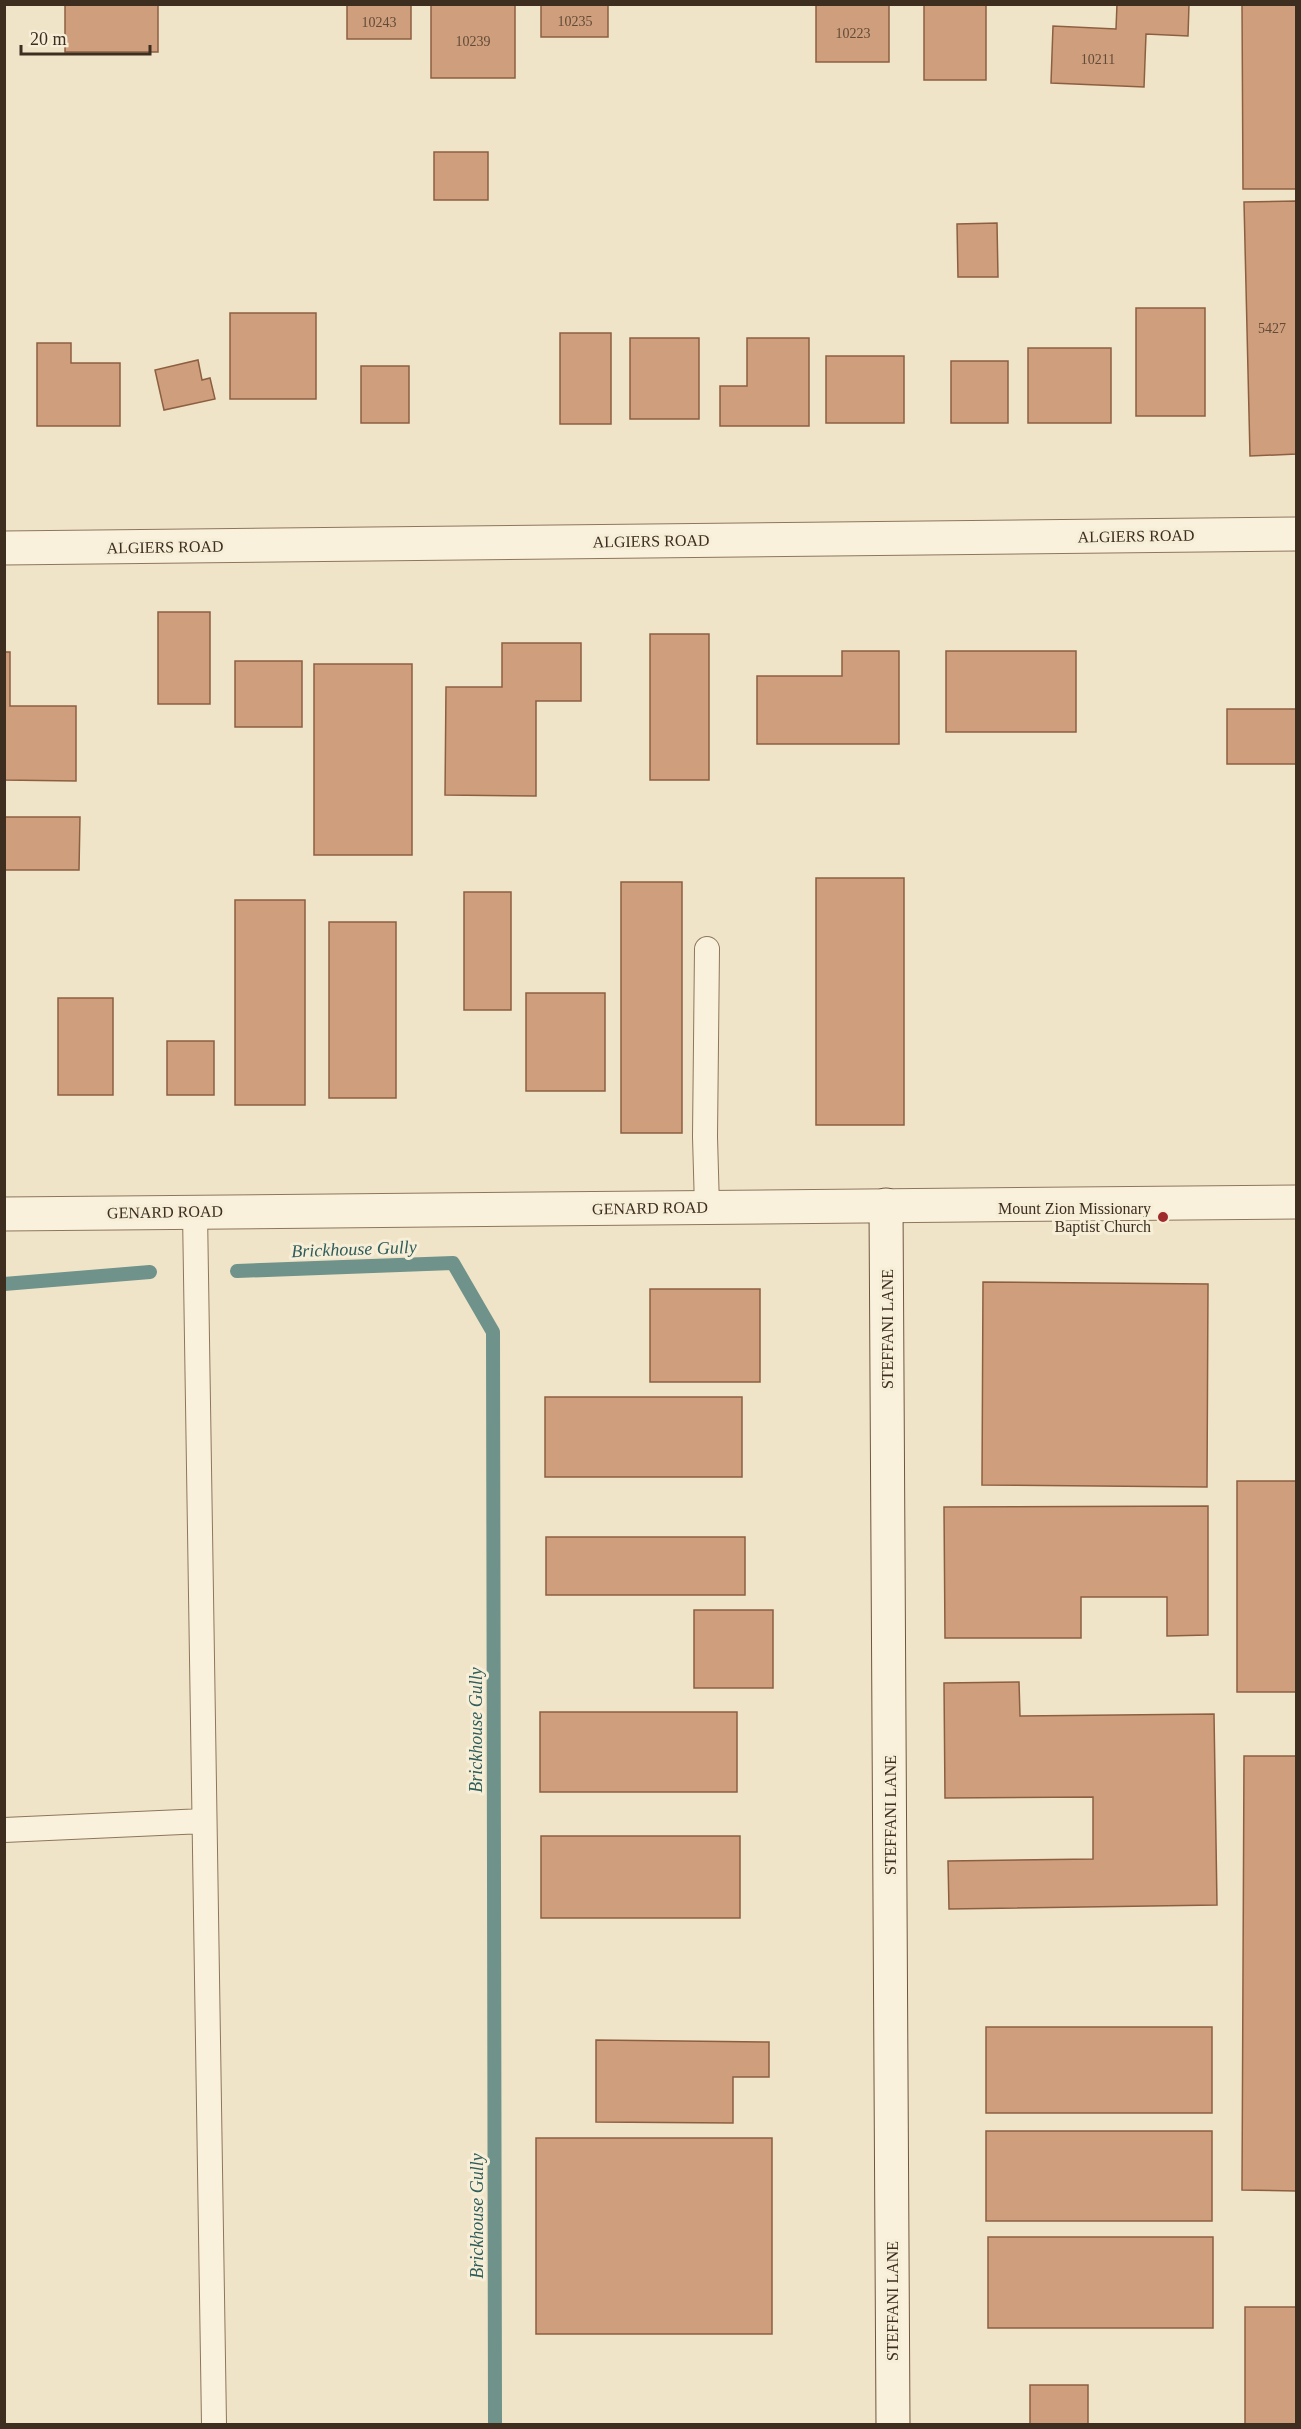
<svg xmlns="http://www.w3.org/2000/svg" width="1301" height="2429" font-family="Georgia,serif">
<rect width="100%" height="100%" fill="#f0e4c8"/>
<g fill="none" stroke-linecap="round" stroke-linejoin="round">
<path stroke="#6f938a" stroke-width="14" d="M237 1271 453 1263 493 1332 495 2424
M4 1284 150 1272"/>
</g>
<path fill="#cf9f7d" stroke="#8d5f41" stroke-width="1.5" d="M65 4H158V52H65Z
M347 4H411V39H347Z
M431 4H515V78H431Z
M541 4H608V37H541Z
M816 4H889V62H816Z
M924 4H986V80H924Z
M1117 4H1189L1188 36 1146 34 1144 87 1051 83 1053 26 1116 29Z
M1242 4H1296V189H1243Z
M434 152H488V200H434Z
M1296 201V454L1250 456 1244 202Z
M997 223 998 277H958L957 224Z
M1136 308H1205V416H1136Z
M230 313H316V399H230Z
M560 333H611V424H560Z
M630 338H699V419H630Z
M747 338H809V426H720V386H747Z
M37 343H71V363H120V426H37Z
M1028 348H1111V423H1028Z
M826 356H904V423H826Z
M198 360 202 380 210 378 215 399 164 410 155 370Z
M951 361H1008V423H951Z
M361 366H409V423H361Z
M158 612H210V704H158Z
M650 634H709V780H650Z
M502 643H581V701H536V796L445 795 446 687H502Z
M842 651H899V744H757V676H842Z
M946 651H1076V732H946Z
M4 652H10V706H76V781L4 780Z
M235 661H302V727H235Z
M314 664H412V855H314Z
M1227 709H1296V764H1227Z
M4 817H80L79 870H4Z
M816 878H904V1125H816Z
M621 882H682V1133H621Z
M464 892H511V1010H464Z
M235 900H305V1105H235Z
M329 922H396V1098H329Z
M526 993H605V1091H526Z
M58 998H113V1095H58Z
M167 1041H214V1095H167Z
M983 1282 1208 1284 1207 1487 982 1485Z
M650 1289H760V1382H650Z
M545 1397H742V1477H545Z
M1237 1481H1296V1692H1237Z
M1208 1506V1635L1167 1636V1597H1081V1638H945L944 1507Z
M546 1537H745V1595H546Z
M694 1610H773V1688H694Z
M1019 1682 1020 1716 1214 1714 1217 1905 949 1909 948 1861 1093 1859V1797L945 1798 944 1683Z
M540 1712H737V1792H540Z
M1244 1756H1296V2191L1242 2190Z
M541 1836H740V1918H541Z
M986 2027H1212V2113H986Z
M596 2040 769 2042V2077H733V2123L596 2122Z
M986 2131H1212V2221H986Z
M536 2138H772V2334H536Z
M988 2237H1213V2328H988Z
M1245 2307H1296V2424H1245Z
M1030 2385H1088V2424H1030Z"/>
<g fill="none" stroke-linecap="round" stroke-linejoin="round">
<defs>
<path id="lane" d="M707 949 705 1137 707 1207
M195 1212 214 2424
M4 1830 204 1821"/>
<path id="street" d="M4 548 1296 534
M4 1214 1296 1202"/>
<path id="secondary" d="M886 1205 893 2424"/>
</defs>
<use href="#lane" stroke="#8d765c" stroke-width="26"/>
<use href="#street" stroke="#8d765c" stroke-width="35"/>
<use href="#secondary" stroke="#6f573f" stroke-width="35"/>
<use href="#lane" stroke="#faf1dc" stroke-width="24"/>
<use href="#street" stroke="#faf1dc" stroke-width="33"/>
<use href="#secondary" stroke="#faf1dc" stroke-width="33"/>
</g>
<circle fill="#9e2a2b" stroke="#f7eed8" stroke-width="2" cx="1163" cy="1217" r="6"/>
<g text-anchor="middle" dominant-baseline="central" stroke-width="6" stroke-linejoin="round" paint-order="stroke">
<g font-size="14" fill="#624a37">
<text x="575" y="21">10235</text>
<text x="379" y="22">10243</text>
<text x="853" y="33">10223</text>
<text x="473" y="41">10239</text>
<text x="1098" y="59">10211</text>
<text x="1272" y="328">5427</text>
</g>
<g font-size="16" fill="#3d2e20" stroke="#f7eed8">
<text transform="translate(1136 536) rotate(-1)">ALGIERS ROAD</text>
<text transform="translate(651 541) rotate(-1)">ALGIERS ROAD</text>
<text transform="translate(165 547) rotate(-1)">ALGIERS ROAD</text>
<text transform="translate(650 1208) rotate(-1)">GENARD ROAD</text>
<text transform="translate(165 1212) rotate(-1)">GENARD ROAD</text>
<text transform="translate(887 1329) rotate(-90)">STEFFANI LANE</text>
<text transform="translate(890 1815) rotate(-90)">STEFFANI LANE</text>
<text transform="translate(892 2301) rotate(-90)">STEFFANI LANE</text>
</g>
<g font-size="16" fill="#3d2e20" stroke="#f7eed8" text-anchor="end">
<text x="1151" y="1208">Mount Zion Missionary<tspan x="1151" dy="18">Baptist Church</tspan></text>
</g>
<g font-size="18" font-style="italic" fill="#2f5d5a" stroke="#f7eed8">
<text transform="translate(354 1249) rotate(-2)">Brickhouse Gully</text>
<text transform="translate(476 1730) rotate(-90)">Brickhouse Gully</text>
<text transform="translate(477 2216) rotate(-90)">Brickhouse Gully</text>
</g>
</g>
<rect width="1301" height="2429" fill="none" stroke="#3d2e20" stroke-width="12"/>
<path d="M21 45v9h129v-9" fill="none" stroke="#3d2e20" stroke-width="3"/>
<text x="30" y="45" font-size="18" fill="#3d2e20" stroke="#f7eed8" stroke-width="4.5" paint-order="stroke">20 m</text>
</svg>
